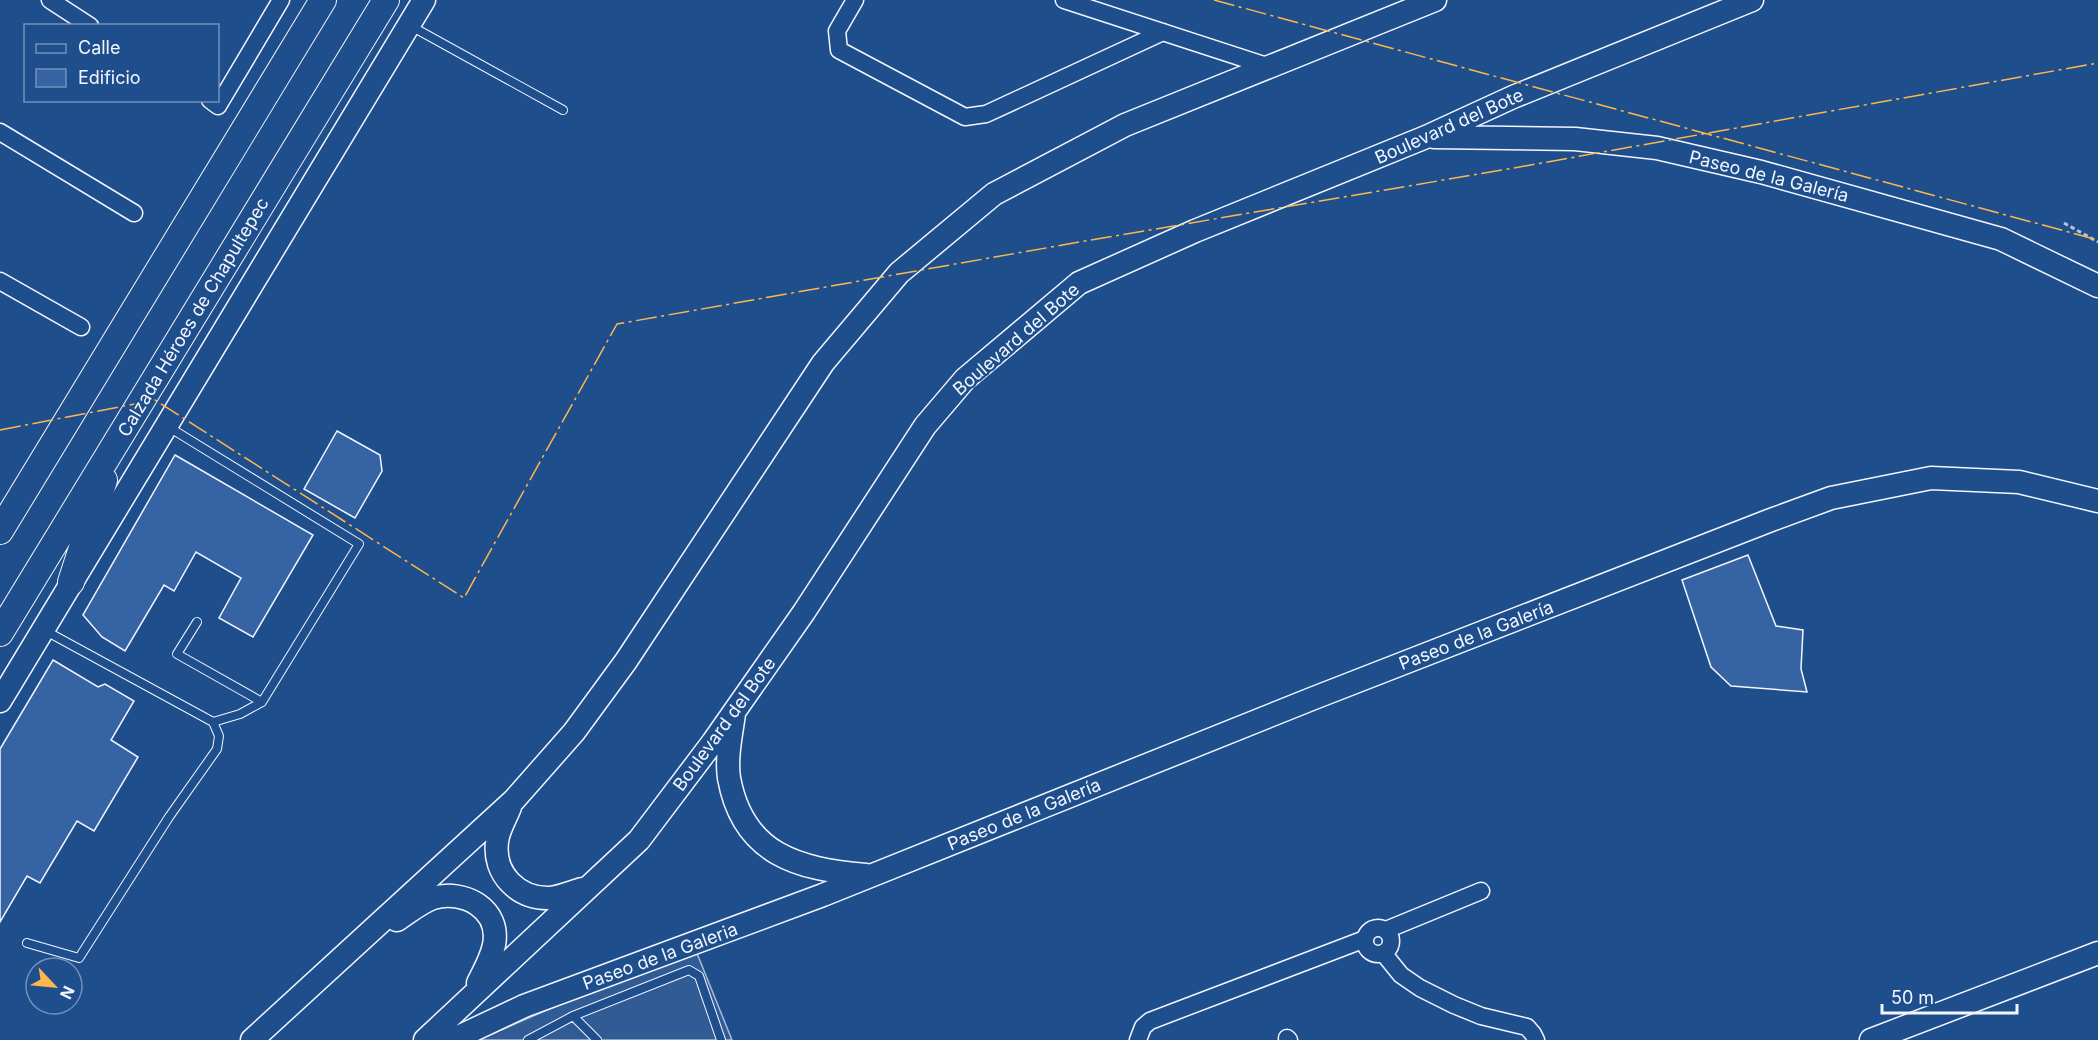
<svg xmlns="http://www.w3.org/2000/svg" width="2098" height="1040" font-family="Inter,sans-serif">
<rect width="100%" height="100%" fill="#1f4e8c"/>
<path fill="#305b95" stroke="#a8bbd7" stroke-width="1.5" d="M694 946 732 1040H478Z"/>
<path fill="#3563a3" stroke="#f2f6ff" stroke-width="1.5" d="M337 431 380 455 382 471 355 518 304 489Z
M175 455 313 535 253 637 219 618 241 578 196 552 174 591 164 585 125 651 102 637 83 615Z
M1748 555 1776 626 1803 630 1801 669 1807 692 1731 686 1711 667 1682 580Z
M53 660 98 687 105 684 134 701 111 740 138 757 94 831 77 821 40 883 27 876 0 922V749Z"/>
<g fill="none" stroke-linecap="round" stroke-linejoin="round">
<defs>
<path id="lane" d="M409 25 563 110
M167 426 359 544 262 702 240 714 213 722
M197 622 177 654 262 702
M27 943 79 958 169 817 217 749 219 736 213 722 44 630
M573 1016 597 1040
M528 1040 573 1016 689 970 699 976 721 1040"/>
<path id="street" d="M50 0 90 26
M855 0 837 31 839 50 965 117 986 114 1163 32
M1064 0 1270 67
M210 100 218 106 281 0
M0 132 134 213
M0 281 81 327
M1365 941a13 13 0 1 1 26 0a13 13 0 1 1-26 0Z
M1386 930 1481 891
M1384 954 1401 975 1420 988 1454 1005 1481 1016 1527 1027 1533 1034 1536 1040
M1287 1038 1289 1040
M1138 1040 1143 1027 1150 1021 1365 939"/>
<path id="secondary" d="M1434 137 1575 139 1657 148 1761 172 2001 239 2098 286
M0 701 424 0
M734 714C731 735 726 758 729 778 743 855 798 869 866 875
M510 807C506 818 498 830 497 842 493 874 518 899 550 898 560 897 572 892 582 889
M397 920C408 913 421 902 433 898 464 889 501 909 494 945 491 959 484 971 478 983
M252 1040 514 800 574 732 626 661 823 363 899 273 994 194 1125 125 1435 0
M425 1040 639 840 713 742 804 612 925 426 965 379 1079 283 1195 231 1426 137 1513 97 1752 0
M452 1040 524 1006 823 895 1314 698 1771 520 1831 498 1931 478 2019 482 2098 501
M1871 1040 2098 953"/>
<path id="primary" d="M0 531 323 0
M71 582 104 480
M0 633 386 0"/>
</defs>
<use href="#lane" stroke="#f2f6ff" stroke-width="10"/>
<use href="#street" stroke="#f2f6ff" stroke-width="19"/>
<use href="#secondary" stroke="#f2f6ff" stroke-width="25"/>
<use href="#primary" stroke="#f2f6ff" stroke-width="28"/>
<path stroke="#b3c4dc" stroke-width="3" stroke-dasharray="4.5 3" stroke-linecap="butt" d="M2064 223 2098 242"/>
<use href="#lane" stroke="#1f4e8c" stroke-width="8"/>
<use href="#street" stroke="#1f4e8c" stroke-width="16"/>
<use href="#secondary" stroke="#1f4e8c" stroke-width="22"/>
<use href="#primary" stroke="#1f4e8c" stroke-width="26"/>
<path stroke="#ffb74d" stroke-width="1.5" stroke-dasharray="21 4.5 3 4.5" stroke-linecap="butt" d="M1214 0 2098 240
M0 430 155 400 464 598 617 324 1091 240 1514 168 2098 63"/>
</g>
<g text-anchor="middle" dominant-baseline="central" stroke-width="4.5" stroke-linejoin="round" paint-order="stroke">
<g font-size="18" fill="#f2f6ff" stroke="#1f4e8c">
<text transform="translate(1449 126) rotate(-24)">Boulevard del Bote</text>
<text transform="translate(1769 176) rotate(14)">Paseo de la Galería</text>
<text transform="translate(193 317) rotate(-59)">Calzada Héroes de Chapultepec</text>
<text transform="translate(1016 339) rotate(-41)">Boulevard del Bote</text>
<text transform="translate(1476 635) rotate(-21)">Paseo de la Galería</text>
<text transform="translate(724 724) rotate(-54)">Boulevard del Bote</text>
<text transform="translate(1024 814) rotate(-22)">Paseo de la Galería</text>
<text transform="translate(660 956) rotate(-20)">Paseo de la Galeria</text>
</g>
</g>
<rect x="24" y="24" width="195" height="78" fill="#1f4e8c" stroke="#7391ba" stroke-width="1.5"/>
<rect x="36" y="44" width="30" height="9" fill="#1f4e8c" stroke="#7391ba" stroke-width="1.5"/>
<text x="78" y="54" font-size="18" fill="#f2f6ff">Calle</text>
<rect x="36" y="69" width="30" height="18" fill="#3563a3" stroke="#7391ba" stroke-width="1.5"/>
<text x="78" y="84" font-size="18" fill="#f2f6ff">Edificio</text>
<g transform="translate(54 986) rotate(116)"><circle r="28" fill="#1f4e8c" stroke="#7391ba" stroke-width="1.5"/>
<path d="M0-4.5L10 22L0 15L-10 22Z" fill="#ffb74d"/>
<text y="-9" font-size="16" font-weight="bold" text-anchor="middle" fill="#f2f6ff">N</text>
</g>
<path d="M1882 1004v9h135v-9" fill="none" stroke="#f2f6ff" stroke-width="3"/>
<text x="1891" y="1004" font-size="18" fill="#f2f6ff" stroke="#1f4e8c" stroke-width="4.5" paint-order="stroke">50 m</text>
</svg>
